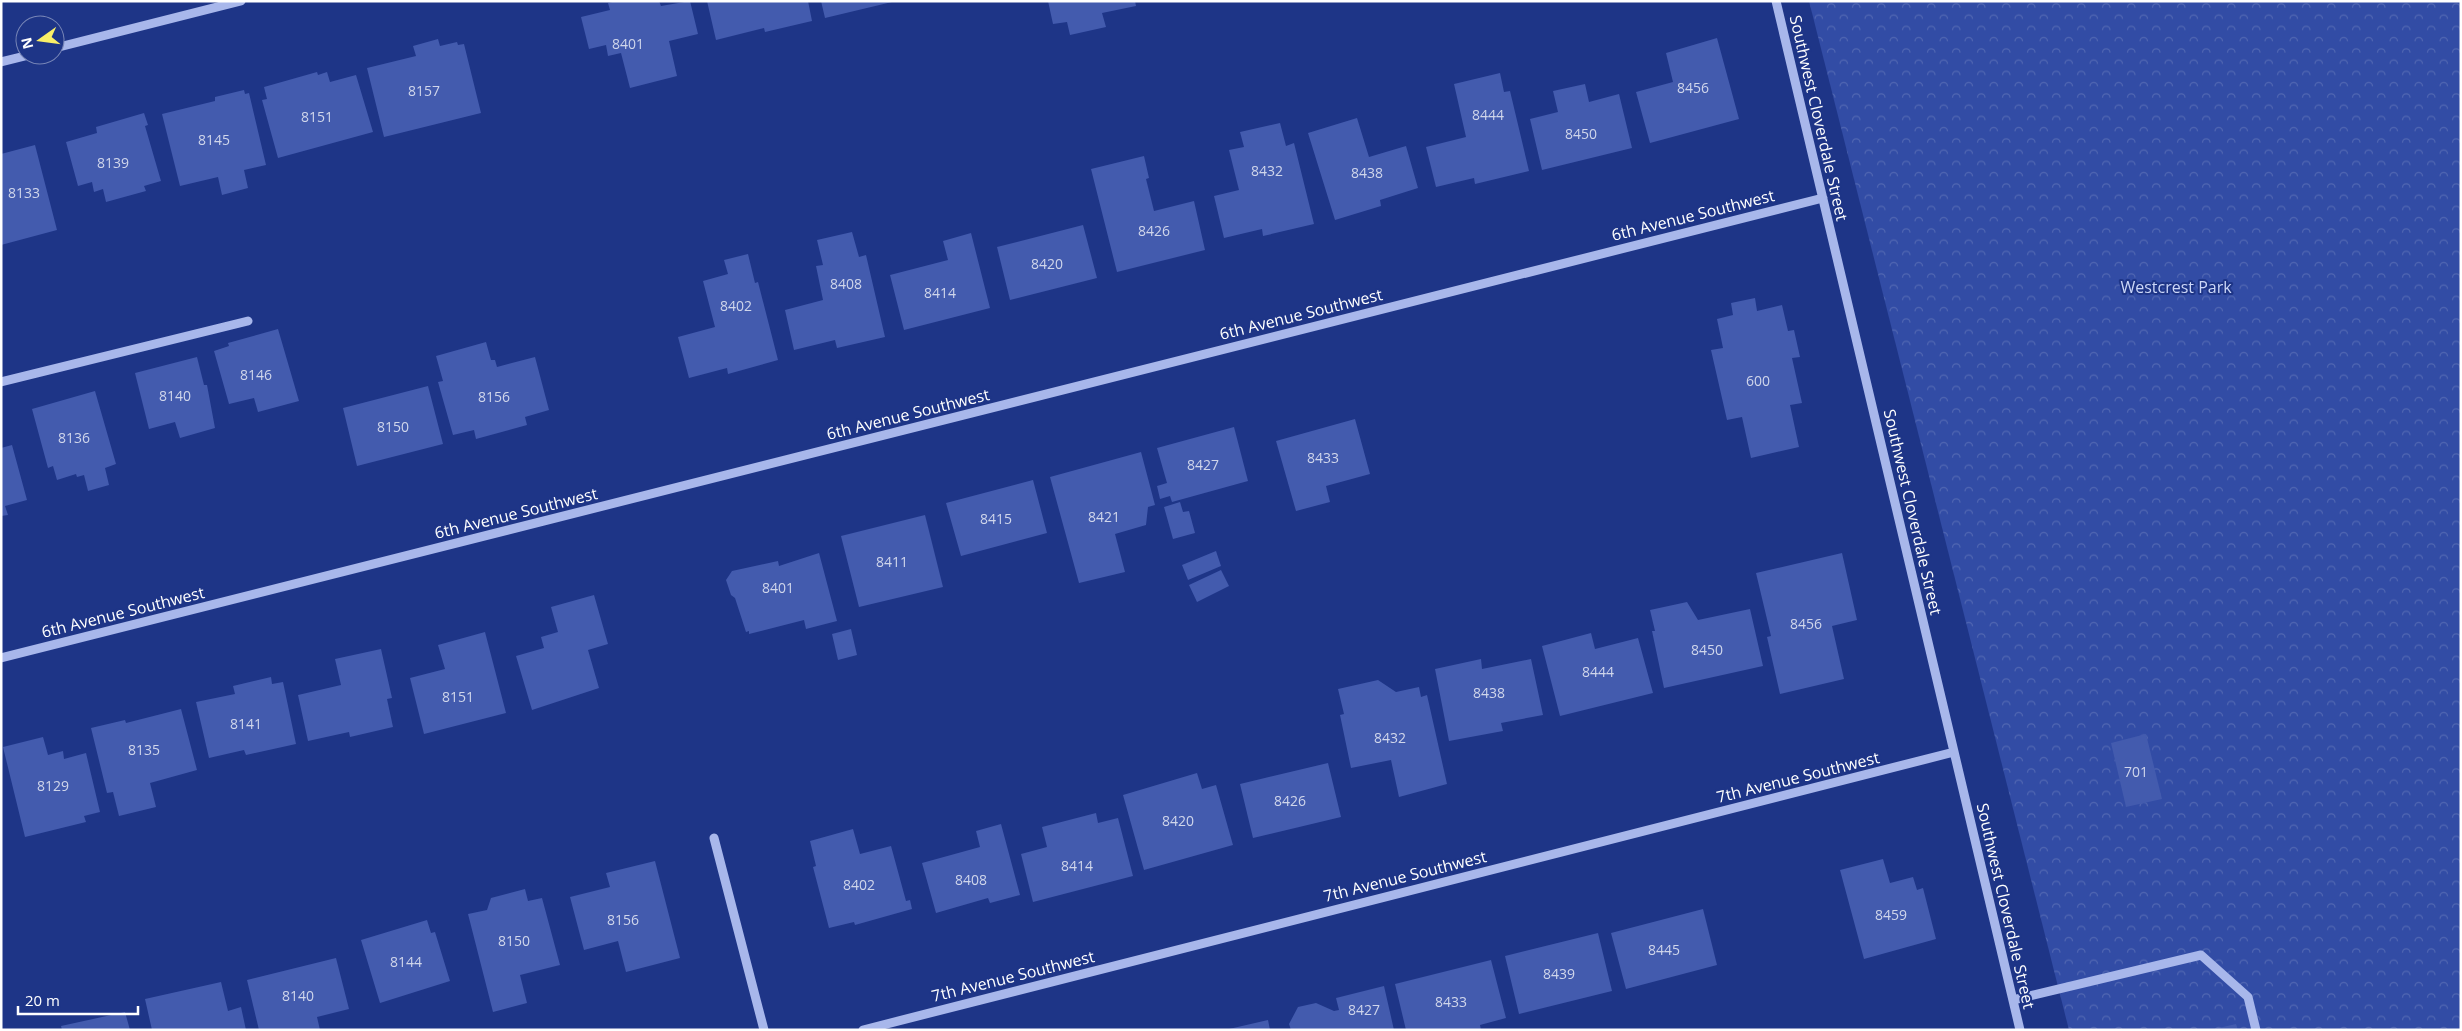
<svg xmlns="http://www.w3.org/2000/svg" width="2462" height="1031" font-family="'Open Sans',sans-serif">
<defs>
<pattern id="park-crowns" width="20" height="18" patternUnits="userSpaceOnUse" patternTransform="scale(1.25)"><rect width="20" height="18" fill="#324ca5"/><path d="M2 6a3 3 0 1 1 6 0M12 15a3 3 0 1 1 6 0" fill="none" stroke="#5167b2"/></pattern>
</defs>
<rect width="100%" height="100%" fill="#1e3587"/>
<path fill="url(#park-crowns)" d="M1809 1H2461V1030H2069Z"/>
<path fill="#435bae" d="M616 1H659L661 6 690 1 698 34 669 41 677 76 630 88 621 53 608 56 606 45 589 49 581 17 610 10 608 3Z
M707 1H808L812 21 765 32 764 28 716 40Z
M821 1H892V2L825 18Z
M1048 1H1135L1136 6 1102 13 1106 27 1070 35 1067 22 1053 24Z
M1717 38 1739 119 1650 143 1636 92 1673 82 1666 53Z
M438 39 440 46 457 42 458 45 464 44 481 113 384 137 367 68 416 56 413 46Z
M317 72 318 75 327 72 330 82 356 75 373 132 278 158 262 100 267 99 264 87Z
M1500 73 1504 92 1510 91 1529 171 1475 184 1474 178 1436 187 1426 147 1466 137 1454 84Z
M1585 84 1589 102 1619 94 1632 148 1542 170 1530 119 1558 112 1553 91Z
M244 90 245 94 249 93 266 165 244 170 248 188 222 195 218 177 180 186 162 114 215 101V97Z
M144 113 148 125 145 126 161 181 144 186 146 191 106 202 103 189 94 192 92 182 78 186 66 142 97 133 96 127Z
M1357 118 1369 157 1406 146 1418 188 1380 200 1381 206 1335 220 1308 133Z
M1280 123 1286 146 1294 143 1314 224 1263 236 1262 229 1224 238 1214 196 1239 190 1229 150 1244 147 1240 132Z
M35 145 57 230 1 245V154Z
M1144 156 1149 178 1146 179 1154 211 1194 201 1205 250 1117 272 1091 169Z
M1083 225 1097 278 1010 300 997 247Z
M852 232 859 257 866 255 885 337 837 348 835 340 794 350 785 310 823 300 816 266 823 265 817 240Z
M971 233 990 308 904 330 890 275 948 260 943 241Z
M748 254 755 283 758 282 778 360 728 374 727 368 689 378 678 337 715 327 703 281 728 274 724 260Z
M1755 298 1757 311 1782 305 1788 331 1794 330 1800 357 1792 358 1802 403 1790 405 1799 447 1751 458 1742 417 1727 420 1711 350 1723 348 1717 319 1733 315 1731 303Z
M278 329 299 401 258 412 254 398 229 404 214 351 229 346 228 343Z
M486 342 491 360H495L497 367 535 357 549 410 525 417 527 425 476 439 474 430 453 435 438 382 443 381 436 356Z
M197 357 204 385H207L215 428 180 438 175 422 149 429 135 373Z
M428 386 443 444 357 466 343 408Z
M95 391 116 464 105 468 109 485 88 491 84 475 77 477 76 474 57 480 53 466 48 468 32 409Z
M1355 419 1370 474 1326 486 1330 502 1296 511 1276 441Z
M1234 427 1248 481 1172 502 1170 496 1160 499 1157 486 1167 483 1157 448Z
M12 445 27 500 5 506 8 515 1 516V448Z
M1141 452 1155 505 1148 507 1146 525 1115 534 1125 572 1079 583 1050 477Z
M1033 480 1047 533 961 556 946 503Z
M1180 502 1183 512 1189 511 1195 533 1173 539 1164 507Z
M925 515 943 587 859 607 841 536Z
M1216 551 1221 566 1188 580 1182 565Z
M819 553 837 621 806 629 804 620 749 634V631L746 632 735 598 731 595 726 580 732 571 778 561 779 566Z
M1842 553 1857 620 1832 626 1844 679 1780 694 1767 637 1771 636 1756 573Z
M1221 570 1229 586 1197 602 1189 585Z
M594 595 608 644 588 650 599 688 532 710 516 656 544 648 541 637 558 632 551 607Z
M1687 602 1698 620 1750 609 1763 666 1664 688 1652 631H1655L1650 610Z
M851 629 857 655 838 660 832 634Z
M485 632 506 713 424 734 410 678 445 669 438 645Z
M1591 633 1595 649 1638 638 1653 693 1560 716 1542 646Z
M381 649 392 698 387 699 393 727 350 737 349 732 308 741 298 695 341 685 335 659Z
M1481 659 1482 669 1531 659 1543 715 1501 723 1503 731 1449 741 1435 669Z
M271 677 272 684 283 682 296 744 246 755 244 750 209 758 196 702 235 694 233 686Z
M1378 680 1396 692 1419 687 1421 697 1427 695 1447 784 1399 797 1391 760 1351 768 1340 715 1344 714 1338 689Z
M181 709 197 770 150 783 156 807 119 816 113 792 107 793 91 728 125 720 126 723Z
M2146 734 2162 799 2126 807 2111 743Z
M43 737 48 755 63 751 64 759 86 753 100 812 84 816 86 822 25 837 3 747Z
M1328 763 1341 817 1253 838 1240 784Z
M1197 773 1202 789 1216 785 1233 845 1144 870 1123 795Z
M1096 813 1098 823 1118 818 1133 876 1033 902 1021 854 1047 847 1042 827Z
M1001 824 1020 895 990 903 988 898 936 913 922 863 980 847 976 831Z
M853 829 860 854 891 846 906 901 910 900 912 909 855 925 854 922 829 928 813 867 816 866 810 841Z
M1883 859 1890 883 1913 877 1917 890 1923 888 1936 939 1864 959 1840 870Z
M655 861 680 958 626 972 618 941 584 950 570 897 610 887 606 873Z
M525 889 528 901 542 898 560 965 520 975 527 1003 493 1012 468 914 487 910 491 898Z
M1703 909 1717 965 1626 989 1611 933Z
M427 920 431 933 435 932 450 981 380 1003 361 940Z
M1598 933 1612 991 1519 1014 1505 956Z
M336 958 349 1009 317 1017 320 1030H259L247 980Z
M1491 960 1506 1018 1480 1025 1481 1030H1406L1395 984Z
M221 982 228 1011 241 1007 246 1030H152L145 999Z
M1384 986 1394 1030H1291L1289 1024 1298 1007 1316 1003 1334 1011 1339 1010 1336 998Z
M125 1012 130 1030H62L61 1026Z
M1268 1020 1270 1030H1229V1029Z
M2236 1024 2238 1030H2214V1029Z"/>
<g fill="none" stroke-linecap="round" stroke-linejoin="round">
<path stroke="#a8b7eb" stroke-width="9" d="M1776 1 2020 1030
M55 48 241 1
M1 62 29 55
M1 382 248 321
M1 658 1823 198
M714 838 764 1030
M2013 1000 2201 955 2248 997 2256 1030
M863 1030 1954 752"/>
</g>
<g text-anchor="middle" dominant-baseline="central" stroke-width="4" stroke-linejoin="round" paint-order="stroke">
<g font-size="14" fill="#d0d6eb">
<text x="628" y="43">8401</text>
<text x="1693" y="87">8456</text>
<text x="424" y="90">8157</text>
<text x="1488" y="114">8444</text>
<text x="317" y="116">8151</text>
<text x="1581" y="133">8450</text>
<text x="214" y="139">8145</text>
<text x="113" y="162">8139</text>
<text x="1267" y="170">8432</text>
<text x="1367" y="172">8438</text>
<text x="24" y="192">8133</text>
<text x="1154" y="230">8426</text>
<text x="1047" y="263">8420</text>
<text x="846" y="283">8408</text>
<text x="940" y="292">8414</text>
<text x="736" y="305">8402</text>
<text x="256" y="374">8146</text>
<text x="1758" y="380">600</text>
<text x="175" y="395">8140</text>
<text x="494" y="396">8156</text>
<text x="393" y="426">8150</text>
<text x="74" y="437">8136</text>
<text x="1323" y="457">8433</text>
<text x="1203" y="464">8427</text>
<text x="1104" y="516">8421</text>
<text x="996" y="518">8415</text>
<text x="892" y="561">8411</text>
<text x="778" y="587">8401</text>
<text x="1806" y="623">8456</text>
<text x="1707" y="649">8450</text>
<text x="1598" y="671">8444</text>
<text x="1489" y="692">8438</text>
<text x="458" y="696">8151</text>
<text x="246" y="723">8141</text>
<text x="1390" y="737">8432</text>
<text x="144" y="749">8135</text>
<text x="2136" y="771">701</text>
<text x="53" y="785">8129</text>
<text x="1290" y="800">8426</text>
<text x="1178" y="820">8420</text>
<text x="1077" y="865">8414</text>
<text x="971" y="879">8408</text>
<text x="859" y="884">8402</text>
<text x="1891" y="914">8459</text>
<text x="623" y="919">8156</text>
<text x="514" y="940">8150</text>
<text x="1664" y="949">8445</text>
<text x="406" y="961">8144</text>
<text x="1559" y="973">8439</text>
<text x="298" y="995">8140</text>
<text x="1451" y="1001">8433</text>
<text x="1364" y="1009">8427</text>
</g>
<g font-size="16" fill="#fff" stroke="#1e3587">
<text transform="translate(1819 118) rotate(77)">Southwest Cloverdale Street</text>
<text transform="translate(1693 215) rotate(-14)">6th Avenue Southwest</text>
<text transform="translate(1301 314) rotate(-14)">6th Avenue Southwest</text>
<text transform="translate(908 414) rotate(-14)">6th Avenue Southwest</text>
<text transform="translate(1913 512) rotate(77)">Southwest Cloverdale Street</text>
<text transform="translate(516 513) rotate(-14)">6th Avenue Southwest</text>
<text transform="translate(123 612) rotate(-14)">6th Avenue Southwest</text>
<text transform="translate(1798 777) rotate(-14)">7th Avenue Southwest</text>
<text transform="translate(1405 876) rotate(-14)">7th Avenue Southwest</text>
<text transform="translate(2006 906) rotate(77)">Southwest Cloverdale Street</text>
<text transform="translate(1013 976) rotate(-14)">7th Avenue Southwest</text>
</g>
<g font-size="16" fill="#ccd7f8" stroke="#1e3587">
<text x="2176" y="287">Westcrest Park</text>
</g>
</g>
<rect width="2462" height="1031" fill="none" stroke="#ffffff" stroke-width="5"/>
<g transform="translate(40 40) rotate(256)"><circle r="24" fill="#1e3587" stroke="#7886b7"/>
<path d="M0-4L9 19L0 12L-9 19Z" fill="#faef67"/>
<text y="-8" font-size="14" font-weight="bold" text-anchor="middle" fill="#ffffff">N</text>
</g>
<path d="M18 1006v8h120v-8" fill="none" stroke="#ffffff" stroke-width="2.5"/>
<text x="25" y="1006" font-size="15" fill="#ffffff" stroke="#1e3587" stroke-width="4" paint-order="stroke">20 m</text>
</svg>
